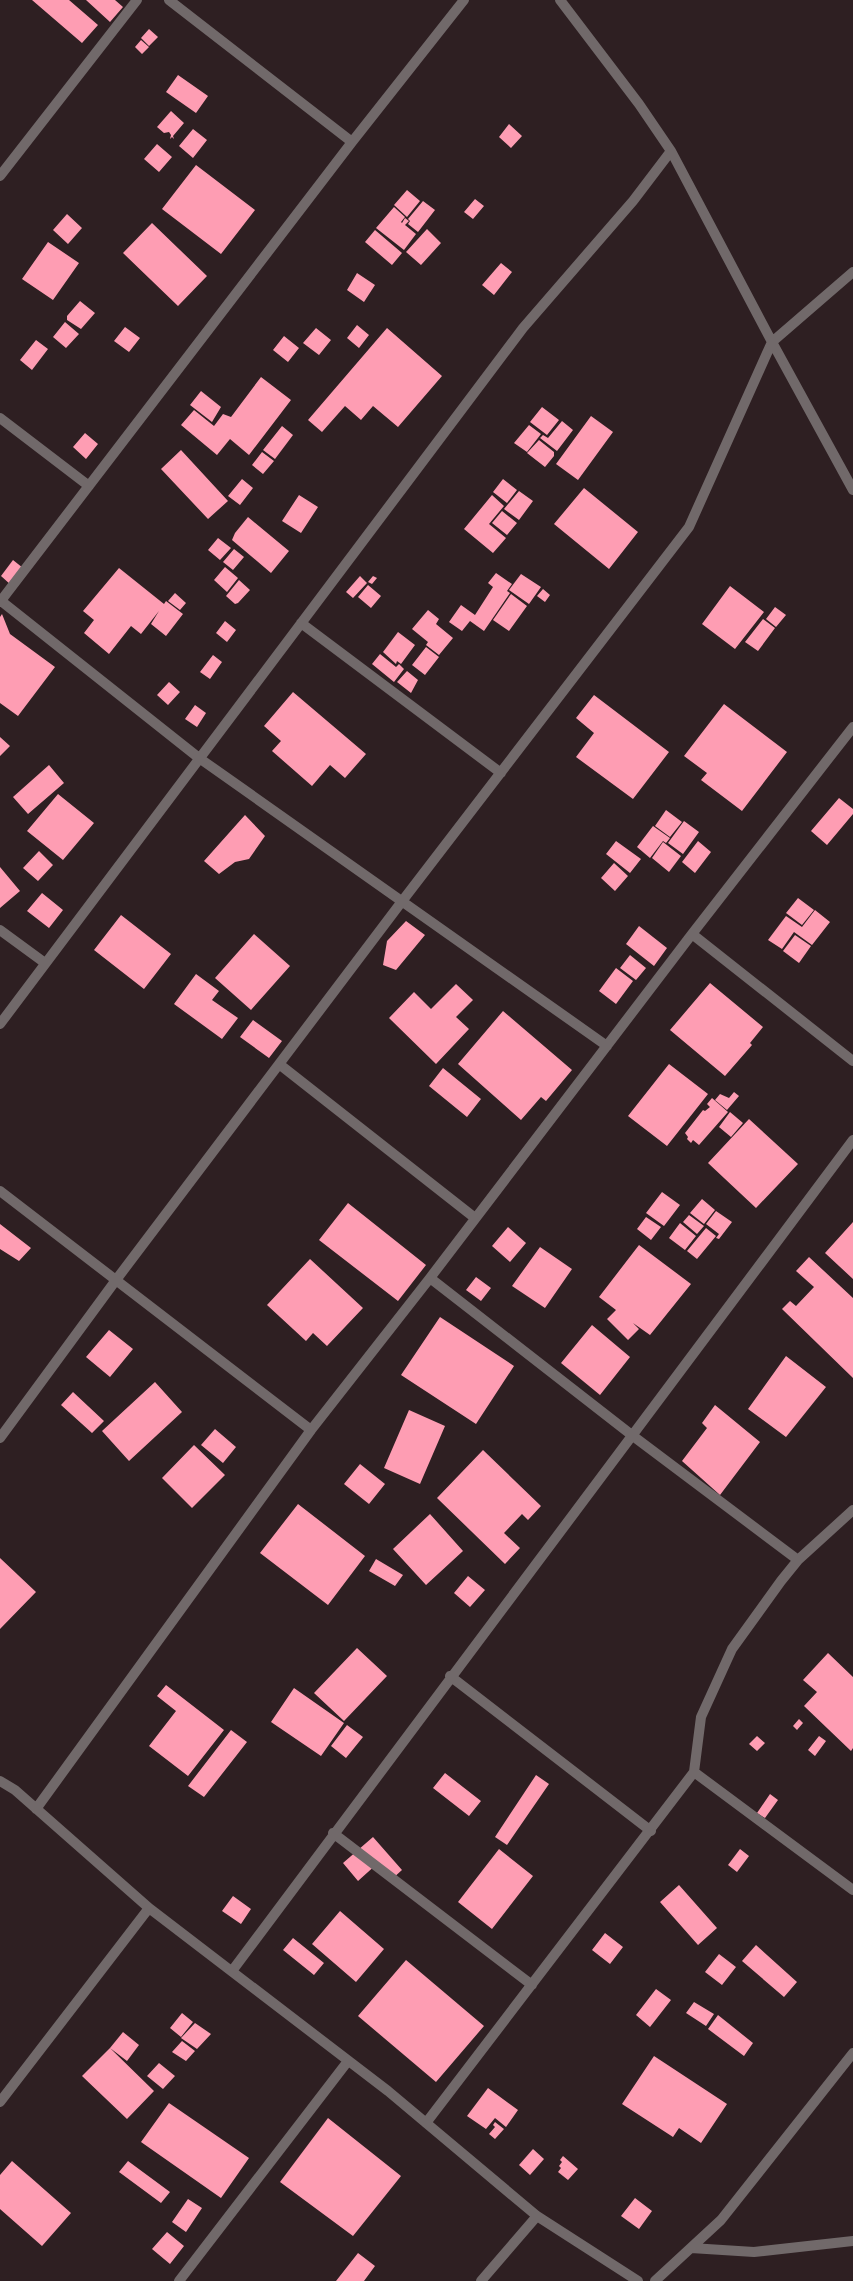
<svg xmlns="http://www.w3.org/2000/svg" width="853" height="2281" font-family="Lato,sans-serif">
<rect width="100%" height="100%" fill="#2e1f22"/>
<path fill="#fe9db3" d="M32 0H69L98 25 82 43Z
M86 0H115L123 7 110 22Z
M149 29 158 37 149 46 141 38Z
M141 40 149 47 142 54 135 47Z
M178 75 208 96 196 113 166 92Z
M171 111 184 123 173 136 174 139 172 137 170 139 171 135 169 132 164 133 157 127Z
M509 124 522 136 511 148 499 137Z
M193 129 207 140 193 158 179 146Z
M157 144 172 157 159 172 144 159Z
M196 165 255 210 221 254 162 209Z
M407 190 420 201 407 217 394 205Z
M475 199 484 206 473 219 464 212Z
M423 201 435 210 418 232 408 224 410 221 408 219Z
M394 207 405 217 401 222 402 223 405 218 409 221 405 225 416 234 404 250 376 228Z
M67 214 82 228 68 244 53 230Z
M152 223 207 276 178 306 123 253Z
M427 229 441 243 421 265 406 252Z
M375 230 402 253 392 265 365 242Z
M48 242 79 263 53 300 22 279Z
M501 263 512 272 494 295 482 285Z
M357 273 375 285 364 302 347 290Z
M80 301 95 313 81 329 67 320V316Z
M65 322 79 334 66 348 53 337Z
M357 325 369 335 359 348 347 338Z
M125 327 140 338 129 352 114 341Z
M316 328 331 340 319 355 303 343Z
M387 328 442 376 398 427 373 406 361 420 345 406 322 432 308 420Z
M284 336 299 348 288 362 273 350Z
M36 340 48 349 32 370 20 360Z
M261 377 291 400 249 455 230 439 217 455 181 425 194 410 214 426 223 414 231 417Z
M201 391 221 407 212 422 190 405Z
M542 407 559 420 547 435 530 422Z
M591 416 613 432 578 480 556 464Z
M562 421 573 430 557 451 540 438 543 435 548 438Z
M529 425 541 434 527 452 514 443Z
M282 426 293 435 275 459 263 450Z
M85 433 98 444 86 459 73 447Z
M539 440 554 452V456L545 467 527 453Z
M181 450 228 501 208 519 161 469Z
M262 452 274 461 263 474 252 465Z
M242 479 253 488 240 505 228 496Z
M503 479 517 490 507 503 493 492Z
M584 488 638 532 609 569 554 524Z
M519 491 533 501 519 520 504 509Z
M299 495 318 507 301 533 282 521Z
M492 495 504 506 489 524 506 538 493 553 464 529Z
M502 511 517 523 507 535 492 523Z
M248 517 289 551 271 573 232 540 235 533Z
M218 538 231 548 220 560 208 550Z
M234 549 244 557 233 570 223 562Z
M13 560 23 568 11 585 1 576Z
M225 567 238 578 227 592 214 580Z
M119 568 164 604 166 601 183 614 166 636 151 624 159 611 141 634 131 626 109 654 84 633 94 620 83 611Z
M496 573 512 584 507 591 510 593 484 631 470 621 462 631 449 622 461 605 475 615 493 587 488 583Z
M521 574 541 587 529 604 509 590Z
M360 576 367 583 353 598 346 592Z
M373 576 377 578 372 584 368 582Z
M239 580 250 590 238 603 235 604 226 596Z
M368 585 381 596 371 608 358 597Z
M730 586 764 612 735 649 702 624Z
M543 589 550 595 545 602 537 596Z
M175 593 186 603 180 610 168 601Z
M511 594 527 606 509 631 493 620Z
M775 607 786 615 776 627 766 619Z
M428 610 439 619 436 624 453 638 439 655 426 645 428 642 412 629Z
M2 614 10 634 55 667 18 716 0 703V617Z
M763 619 775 628 758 651 745 642Z
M225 621 236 630 227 642 216 633Z
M398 632 415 645 401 664 397 661 396 664 383 652Z
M426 647 439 657 425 675 412 665Z
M380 654 396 667 399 664 404 669 394 682 372 664Z
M213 655 222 662 210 679 200 672Z
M407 671 418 680 411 693 397 682Z
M169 682 180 692 168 705 157 695Z
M293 692 366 754 345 778 330 765 312 786 272 751 281 741 264 726Z
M594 695 669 752 633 799 576 757 594 733 576 718Z
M724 704 787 752 742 811 701 780 707 773 684 756Z
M195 705 206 713 197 727 185 719Z
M0 737 10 746 0 756Z
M49 765 64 783 28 814 13 797Z
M58 794 94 823 63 860 27 831Z
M839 798 853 809V814L827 845 811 831Z
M666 810 682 822 670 837 655 826Z
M245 815 265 836 249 859 235 862 219 874 204 861Z
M684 821 699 832 683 854 668 843Z
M653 826 670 838 666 843 663 841 650 858 637 847Z
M616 841 641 859 630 873 606 854Z
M698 841 711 852 695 873 682 862Z
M663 842 681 856 669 872 652 858Z
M39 851 53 865 38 881 23 868Z
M614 863 628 876 615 891 601 878Z
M0 867 20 891 0 908Z
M42 893 63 910 49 928 27 911Z
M798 898 814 910 802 925 786 913Z
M815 910 830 922 812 945 794 932 782 949 768 940 786 916 802 927Z
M121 915 171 954 144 989 94 950Z
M406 921 425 935 396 970 383 965 387 941Z
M639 926 667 948 654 966 626 944Z
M254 934 290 966 251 1010 215 978Z
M795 935 811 946 799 963 783 951Z
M630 955 646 968 636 980 620 968Z
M616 968 633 981 616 1004 599 991Z
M196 974 219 991 212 1000 238 1018 222 1039 174 1004Z
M710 983 763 1027 750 1043 752 1045 725 1076 670 1030Z
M456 984 473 1000 456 1017 469 1029 436 1064 389 1018 414 992 431 1009Z
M503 1011 572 1070 546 1101 541 1097 521 1120 458 1064Z
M253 1020 282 1041 269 1058 240 1037Z
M669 1064 708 1094 667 1146 628 1116Z
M443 1068 481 1099 467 1117 429 1086Z
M734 1092 739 1096 727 1110 715 1100 720 1094 729 1098Z
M712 1098 728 1112 699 1145 693 1140 691 1143 687 1139 688 1137 685 1133 703 1110 705 1111 710 1107 707 1104Z
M730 1112 743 1123 731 1137 719 1127Z
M749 1119 798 1164 756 1208 708 1163Z
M662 1192 680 1205 664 1226 646 1213Z
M702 1199 715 1210 704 1224 690 1213Z
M348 1203 426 1265 398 1301 319 1240Z
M716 1211 732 1222 719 1239 716 1238 719 1234 706 1224Z
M689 1215 704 1226 697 1234 683 1222Z
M646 1217 661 1227 651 1240 637 1229Z
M853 1222V1279L825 1253Z
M680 1223 696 1236 685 1250 669 1238Z
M0 1224 31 1248 19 1261 0 1249Z
M508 1227 526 1243 510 1262 492 1246Z
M706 1228 716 1236 697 1259 687 1251Z
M639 1245 691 1284 650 1335 633 1323 639 1329 628 1340 607 1319 616 1310 599 1297Z
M540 1247 572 1269 545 1308 512 1286Z
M809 1257 853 1298V1378L782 1309 790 1301 796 1306 814 1287 796 1271Z
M310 1259 363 1308 327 1346 313 1333 306 1341 267 1305Z
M476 1277 491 1288 481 1301 466 1290Z
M440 1317 514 1366 476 1424 401 1375Z
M592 1325 630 1357 600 1395 561 1363Z
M109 1330 133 1349 110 1377 86 1357Z
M786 1356 826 1387 786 1437 748 1409Z
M155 1382 182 1412 129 1461 102 1431Z
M73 1392 104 1421 92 1433 61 1405Z
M715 1405 760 1442 720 1495 682 1461 707 1428 702 1423Z
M409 1410 445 1426 420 1484 384 1468Z
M215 1429 236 1447 223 1463 201 1445Z
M194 1445 225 1475 192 1508 162 1478Z
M483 1450 541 1506 528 1520 522 1514 504 1533 520 1548 505 1564 437 1498Z
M360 1464 385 1484 369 1504 344 1484Z
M298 1504 365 1556 328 1605 260 1553Z
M430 1514 463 1551 426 1585 393 1549Z
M0 1558 36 1592 0 1629Z
M376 1559 403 1575 395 1586 369 1571Z
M468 1576 485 1590 470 1607 454 1593Z
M357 1648 387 1676 344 1721 314 1693Z
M828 1653 853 1677V1748L851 1751 804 1706 817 1692 803 1680Z
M166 1685 224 1730 188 1776 149 1746 176 1711 157 1696Z
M294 1688 344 1723 321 1756 271 1722Z
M799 1719 803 1723 797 1730 793 1726Z
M347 1725 363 1737 346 1758 331 1746Z
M231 1730 247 1742 204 1797 188 1786Z
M757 1736 765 1743 757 1751 749 1744Z
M819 1736 826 1741 815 1756 808 1750Z
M445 1773 481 1801 469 1816 433 1788Z
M536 1775 549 1784 507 1845 495 1837Z
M770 1794 778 1800 765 1818 757 1813Z
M373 1837 402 1870 392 1879 378 1863 358 1881 343 1863Z
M499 1849 533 1876 492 1929 458 1902Z
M740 1849 749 1856 737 1872 728 1865Z
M679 1885 717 1928 698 1945 660 1902Z
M233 1896 251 1909 241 1924 222 1911Z
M340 1911 384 1949 356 1982 312 1944Z
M605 1933 623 1947 610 1964 592 1950Z
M293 1938 324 1963 314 1975 283 1950Z
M756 1945 797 1982 784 1997 742 1961Z
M719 1954 736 1967 722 1985 705 1972Z
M406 1960 484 2026 436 2082 358 2016Z
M656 1989 671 2000 650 2027 636 2015Z
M694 2002 714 2014 706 2026 686 2013Z
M182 2013 193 2022 181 2037 170 2028Z
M718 2015 753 2043 744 2056 708 2029Z
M195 2023 211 2034 197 2049 181 2038Z
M123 2032 139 2045 127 2061 110 2048Z
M182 2041 195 2051 186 2061 172 2052Z
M110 2048 154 2091 127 2119 82 2076Z
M654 2056 727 2104 701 2143 679 2128 673 2137 622 2104Z
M159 2063 175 2076 163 2089 147 2076Z
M488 2088 518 2110 506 2127 495 2118 486 2129 467 2116Z
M169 2103 249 2158 221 2198 141 2142Z
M328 2118 401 2176 353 2236 280 2182Z
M495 2122 504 2129 495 2139 489 2134 495 2127 493 2125Z
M533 2149 544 2159 530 2175 519 2165Z
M563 2156 578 2169 568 2180 558 2172 561 2168 559 2166 562 2162 560 2160Z
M12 2161 71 2213 42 2246 0 2209V2175Z
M128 2161 170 2192 161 2203 119 2172Z
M635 2198 652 2211 639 2229 621 2216Z
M188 2199 202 2208 186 2232 172 2222Z
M167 2232 184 2246 170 2264 152 2249Z
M358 2253 375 2266 364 2281H336Z"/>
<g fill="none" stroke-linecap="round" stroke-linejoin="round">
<path stroke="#71696a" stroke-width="10" d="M169 0 352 142
M560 0 639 104 671 151 772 342 853 490
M0 176 137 0
M0 418 89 486
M1 601 199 758 607 1046
M0 602 352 142 464 0
M301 623 501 773
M0 930 45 963
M692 934 853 1061
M0 1024 523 328 633 201 671 151
M279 1064 475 1218
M0 1191 311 1430
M430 1278 633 1436 798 1560
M0 1438 116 1280 403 900 689 527 772 342 853 272
M450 1676 651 1831
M694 1772 853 1890
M0 1781 15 1790 149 1908 388 2091 537 2216 638 2281
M36 1809 311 1430 430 1278 692 934 853 727
M333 1833 532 1985
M232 1971 853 1140
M0 2102 149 1908
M426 2123 694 1772 701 1717 732 1649 781 1581 798 1560 853 1510
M691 2248 754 2252 853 2241
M179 2281 348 2061
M481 2281 537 2216
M655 2281 721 2220 853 2053"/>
</g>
</svg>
